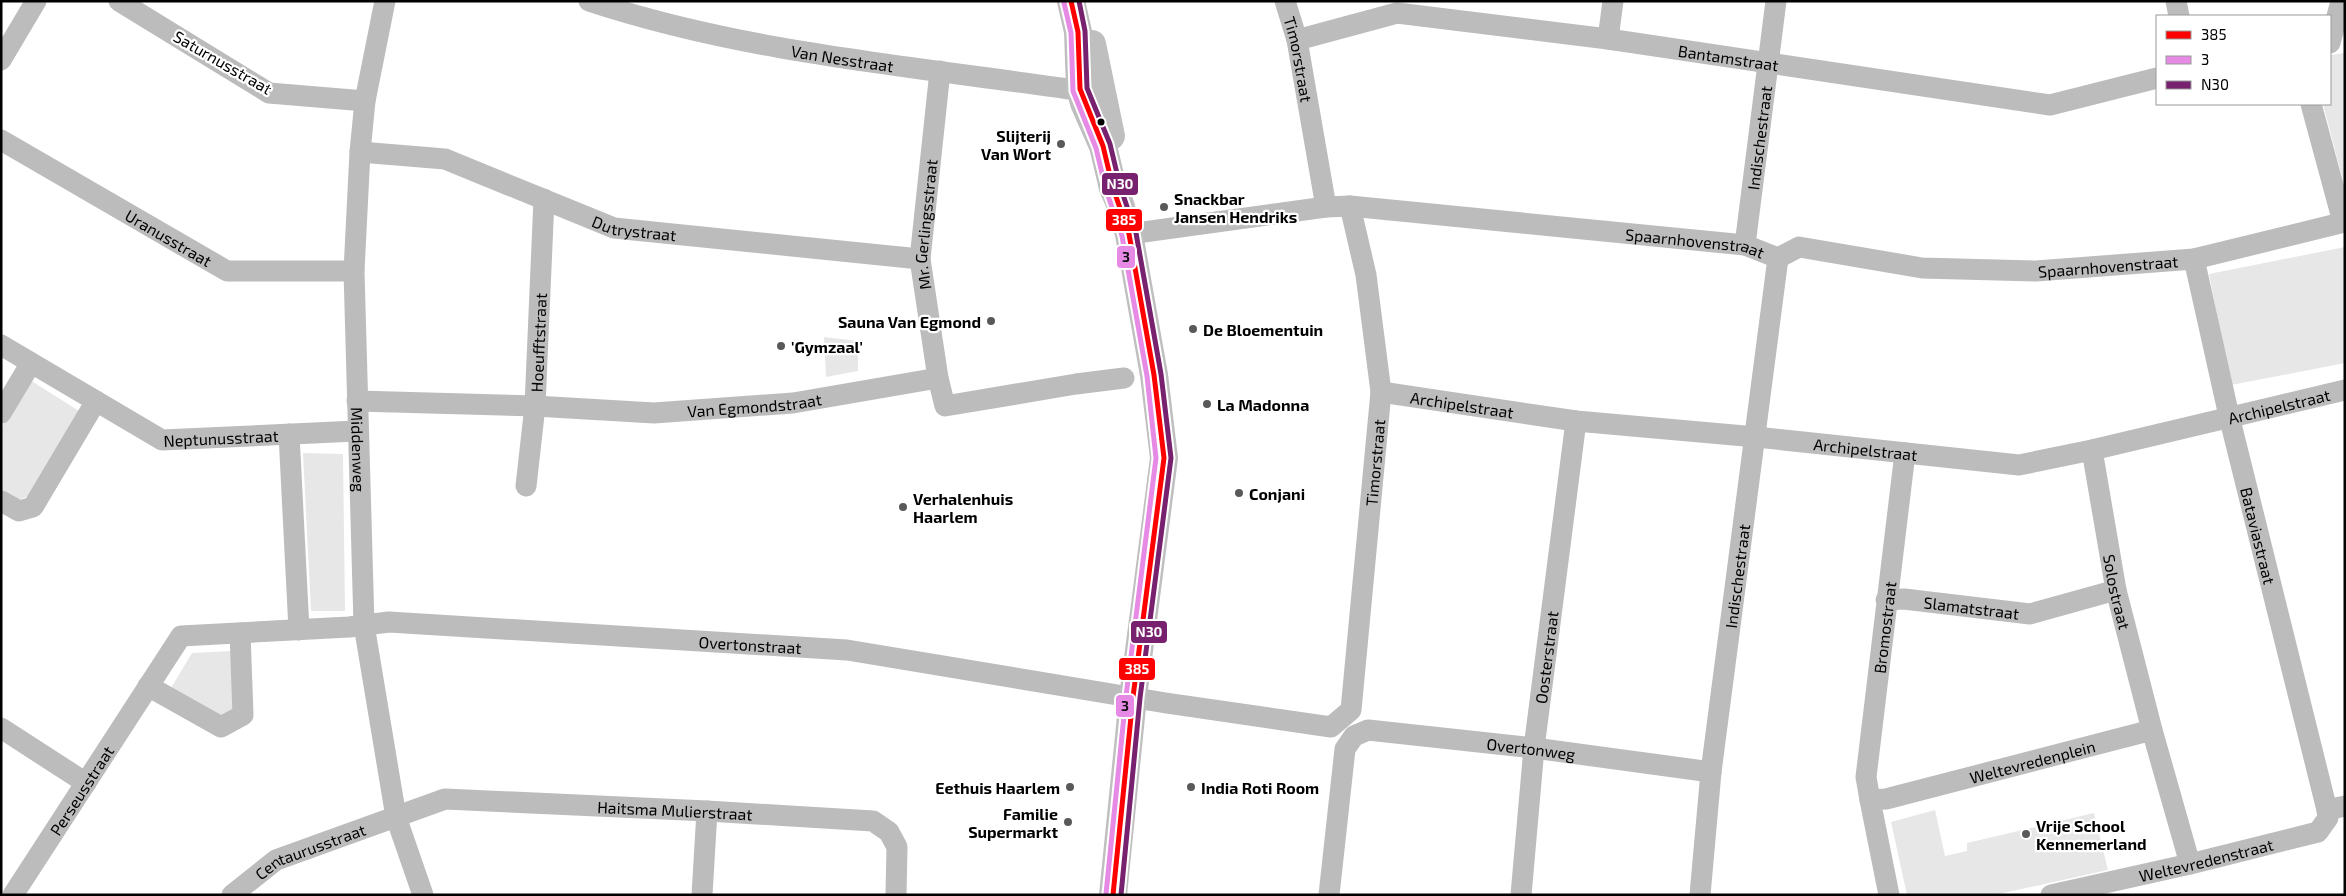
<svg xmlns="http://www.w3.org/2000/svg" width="2346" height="896" font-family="'Exo 2',sans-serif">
<rect width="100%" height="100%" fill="#fff"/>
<path fill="#e7e7e7" d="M2345 53V188L2323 104H2330V55Z
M2345 247V363L2231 385 2209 274Z
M824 337 858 341V371L826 377Z
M30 380 79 411 31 495 16 501 1 492V428Z
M303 453 343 454 345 611H311Z
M232 651 233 710 221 717 171 688 192 653Z
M1935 810 1945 856 1967 851V843L2094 813 2108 870 1994 895H1907L1891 822Z"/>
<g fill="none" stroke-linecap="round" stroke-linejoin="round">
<g stroke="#bcbcbc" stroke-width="21">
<path d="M119 1 269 93 365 101"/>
<path id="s1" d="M385 1 365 101 360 152 354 271 364 625 396 817 423 895"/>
<path id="s2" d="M589 1C743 52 908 66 1069 89L1095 90"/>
<path id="s3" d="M1285 1 1297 40 1326 207"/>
<path d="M2176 1 2179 16"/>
<path d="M1608 39 1613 1"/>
<path id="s4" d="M1297 40 1397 13 1608 39 2050 105 2157 78"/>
<path d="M2330 43 2341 1"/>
<path d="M1 60 36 1"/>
<path d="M2311 104 2343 222"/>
<path id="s5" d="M1 140 227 271H354"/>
<path id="s6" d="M360 152 445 159 614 228 920 259"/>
<path id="s7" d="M1129 234 1326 207 1350 206 1745 245 1778 258 1799 247 1922 268 2036 271 2194 259 2345 222"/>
<path id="s8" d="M1745 245 1776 1"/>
<path id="s9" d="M2194 259 2229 416 2327 810"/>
<path id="s10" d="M1 345 162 440 357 431"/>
<path id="s11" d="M938 378 920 259 940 71"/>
<path id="s12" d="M1381 392 1576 421 1756 437 2019 465 2092 450 2345 390"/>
<path id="s13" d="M357 401 535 406 654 413 793 403 938 378 945 406 1076 384 1124 378"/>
<path d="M1 413 31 363"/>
<path d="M289 434 299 630"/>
<path id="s14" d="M2092 450 2116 590 2152 730"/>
<path id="s15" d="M526 486 535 406 544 199"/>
<path d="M1 501 19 511 33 507 96 401"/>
<path id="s16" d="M1886 600 1904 599 2030 614 2116 590"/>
<path d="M148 686 221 727 243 715 240 633"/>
<path d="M1 728 86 783"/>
<path id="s17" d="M1870 800 1866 777 1905 453"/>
<path id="s18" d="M13 895 181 636 349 627 389 622 847 650 1166 703 1331 727 1351 710 1381 392 1366 275 1350 206"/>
<path id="s19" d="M232 895 276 860 445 799 707 811 873 821 889 832 897 847 896 895"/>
<path d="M702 895 707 811"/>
<path id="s20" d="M1329 895 1345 749 1354 736 1368 730 1534 748 1711 772"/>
<path id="s21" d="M1521 895 1534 748 1576 421"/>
<path id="s22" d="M1700 895 1711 772 1778 258"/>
<path id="s23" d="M1889 895 1870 800 1886 799 2152 730 2190 864"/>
<path id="s24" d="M2051 895 2190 864 2318 832 2328 818 2327 810 2345 806"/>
</g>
<path stroke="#bfbfbf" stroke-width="28" d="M1071 1 1078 32 1080 89 1084 103 1103 146 1113 188 1120 204 1129 234 1154 375 1164 458 1133 697 1113 895
M1092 44 1111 136"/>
<defs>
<path id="bus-1" d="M1071 1 1078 32 1080 89 1103 146 1113 188 1129 234 1154 375 1164 458 1133 697 1113 895"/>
<path id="bus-2" d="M1064 3 1071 33 1073 91 1096 148 1106 190 1122 236 1147 376 1156 458 1126 696 1106 894"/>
<path id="bus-3" d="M1079 1 1085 31 1087 88 1110 144 1120 186 1136 233 1161 374 1171 458 1140 698 1121 895"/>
</defs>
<use href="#bus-1" stroke="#fff" stroke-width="9"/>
<use href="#bus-2" stroke="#fff" stroke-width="9"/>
<use href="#bus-3" stroke="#fff" stroke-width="9"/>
<use href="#bus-1" stroke="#f00" stroke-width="5"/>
<use href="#bus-2" stroke="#e68ae6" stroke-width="5"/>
<use href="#bus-3" stroke="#77216f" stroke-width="5"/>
</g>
<circle fill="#000" stroke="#fff" stroke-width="2" cx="1101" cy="122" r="4.5"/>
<g fill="#595959" stroke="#fff" stroke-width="2">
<circle cx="1061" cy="144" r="5"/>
<circle cx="1164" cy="207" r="5"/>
<circle cx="991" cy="321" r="5"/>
<circle cx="1193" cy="329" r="5"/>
<circle cx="781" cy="346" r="5"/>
<circle cx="1207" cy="404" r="5"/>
<circle cx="1239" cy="493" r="5"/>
<circle cx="903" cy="507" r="5"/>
<circle cx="1070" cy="787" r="5"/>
<circle cx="1191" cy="787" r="5"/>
<circle cx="1068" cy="822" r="5"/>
<circle cx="2026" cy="834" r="5"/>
</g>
<g text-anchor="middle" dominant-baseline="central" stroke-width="4.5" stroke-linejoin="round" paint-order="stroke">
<g font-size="16" fill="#000" stroke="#fff">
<text stroke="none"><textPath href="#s4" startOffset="438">Bantamstraat</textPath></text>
<text stroke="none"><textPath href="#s2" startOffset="260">Van Nesstraat</textPath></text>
<text stroke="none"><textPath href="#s3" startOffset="60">Timorstraat</textPath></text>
<text transform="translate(223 62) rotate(30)">Saturnusstraat</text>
<text stroke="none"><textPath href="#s8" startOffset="108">Indischestraat</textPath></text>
<text stroke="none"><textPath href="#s11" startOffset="155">Mr. Gerlingsstraat</textPath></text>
<text stroke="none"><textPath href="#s6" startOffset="288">Dutrystraat</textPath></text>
<text stroke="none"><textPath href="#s5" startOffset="194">Uranusstraat</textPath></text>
<text stroke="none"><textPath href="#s7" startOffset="570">Spaarnhovenstraat</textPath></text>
<text stroke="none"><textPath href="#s7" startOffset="990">Spaarnhovenstraat</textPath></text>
<text stroke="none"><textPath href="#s15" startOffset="144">Hoeufftstraat</textPath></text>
<text stroke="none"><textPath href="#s13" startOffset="398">Van Egmondstraat</textPath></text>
<text stroke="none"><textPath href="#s12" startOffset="82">Archipelstraat</textPath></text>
<text stroke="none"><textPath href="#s12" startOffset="909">Archipelstraat</textPath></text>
<text stroke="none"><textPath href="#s10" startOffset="246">Neptunusstraat</textPath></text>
<text stroke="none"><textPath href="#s12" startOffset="488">Archipelstraat</textPath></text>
<text stroke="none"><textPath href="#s1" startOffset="451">Middenweg</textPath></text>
<text stroke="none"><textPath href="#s18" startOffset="1741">Timorstraat</textPath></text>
<text stroke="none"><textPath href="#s9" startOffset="284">Bataviastraat</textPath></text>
<text stroke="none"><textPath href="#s22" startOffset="321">Indischestraat</textPath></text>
<text stroke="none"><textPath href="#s14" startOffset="144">Solostraat</textPath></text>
<text stroke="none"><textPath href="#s16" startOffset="86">Slamatstraat</textPath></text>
<text stroke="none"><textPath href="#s17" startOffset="174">Bromostraat</textPath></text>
<text stroke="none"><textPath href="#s18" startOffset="879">Overtonstraat</textPath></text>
<text stroke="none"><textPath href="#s21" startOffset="239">Oosterstraat</textPath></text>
<text stroke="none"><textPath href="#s20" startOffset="342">Overtonweg</textPath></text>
<text stroke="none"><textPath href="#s23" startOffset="264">Weltevredenplein</textPath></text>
<text stroke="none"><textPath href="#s18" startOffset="125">Perseusstraat</textPath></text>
<text stroke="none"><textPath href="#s19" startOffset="466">Haitsma Mulierstraat</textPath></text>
<text stroke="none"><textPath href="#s19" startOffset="91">Centaurusstraat</textPath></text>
<text stroke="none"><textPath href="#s24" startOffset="159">Weltevredenstraat</textPath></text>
</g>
<g font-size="16" font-weight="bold" fill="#000" stroke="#fff" text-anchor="start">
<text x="1051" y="135" text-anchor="end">Slijterij<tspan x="1051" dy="18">Van Wort</tspan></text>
<text x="1174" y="198">Snackbar<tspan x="1174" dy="18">Jansen Hendriks</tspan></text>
<text x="981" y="321" text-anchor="end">Sauna Van Egmond</text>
<text x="1203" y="329">De Bloementuin</text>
<text x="791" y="346">'Gymzaal'</text>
<text x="1217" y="404">La Madonna</text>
<text x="1249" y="493">Conjani</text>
<text x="913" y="498">Verhalenhuis<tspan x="913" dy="18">Haarlem</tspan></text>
<text x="1060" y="787" text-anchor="end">Eethuis Haarlem</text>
<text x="1201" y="787">India Roti Room</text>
<text x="1058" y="813" text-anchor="end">Familie<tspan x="1058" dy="18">Supermarkt</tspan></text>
<text x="2036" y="825">Vrije School<tspan x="2036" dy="18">Kennemerland</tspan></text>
</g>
</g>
<g stroke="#fff" stroke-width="2">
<rect x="1101" y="172" width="38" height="24" rx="5" fill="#77216f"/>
<rect x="1105" y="208" width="38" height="24" rx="5" fill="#f00"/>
<rect x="1116" y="245" width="20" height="24" rx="5" fill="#e68ae6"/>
<rect x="1130" y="620" width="38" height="24" rx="5" fill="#77216f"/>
<rect x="1118" y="657" width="38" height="24" rx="5" fill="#f00"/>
<rect x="1115" y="694" width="20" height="24" rx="5" fill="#e68ae6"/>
</g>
<g font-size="14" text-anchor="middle" font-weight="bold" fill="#fff">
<text x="1120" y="189">N30</text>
<text x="1124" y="225">385</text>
<text x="1149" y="637">N30</text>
<text x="1137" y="674">385</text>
</g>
<g font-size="14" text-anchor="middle" font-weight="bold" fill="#111">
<text x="1126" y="262">3</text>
<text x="1125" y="711">3</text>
</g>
<rect width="2346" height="896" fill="none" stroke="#000000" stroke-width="5"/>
<rect x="2156" y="15" width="175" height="90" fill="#ffffff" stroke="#999999"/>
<rect x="2166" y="31" width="25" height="8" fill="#ff0000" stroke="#999999"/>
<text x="2201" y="40" font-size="15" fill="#000000">385</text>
<rect x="2166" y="56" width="25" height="8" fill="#e68ae6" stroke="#999999"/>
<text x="2201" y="65" font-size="15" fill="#000000">3</text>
<rect x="2166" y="81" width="25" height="8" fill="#77216f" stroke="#999999"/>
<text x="2201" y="90" font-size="15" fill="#000000">N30</text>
</svg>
